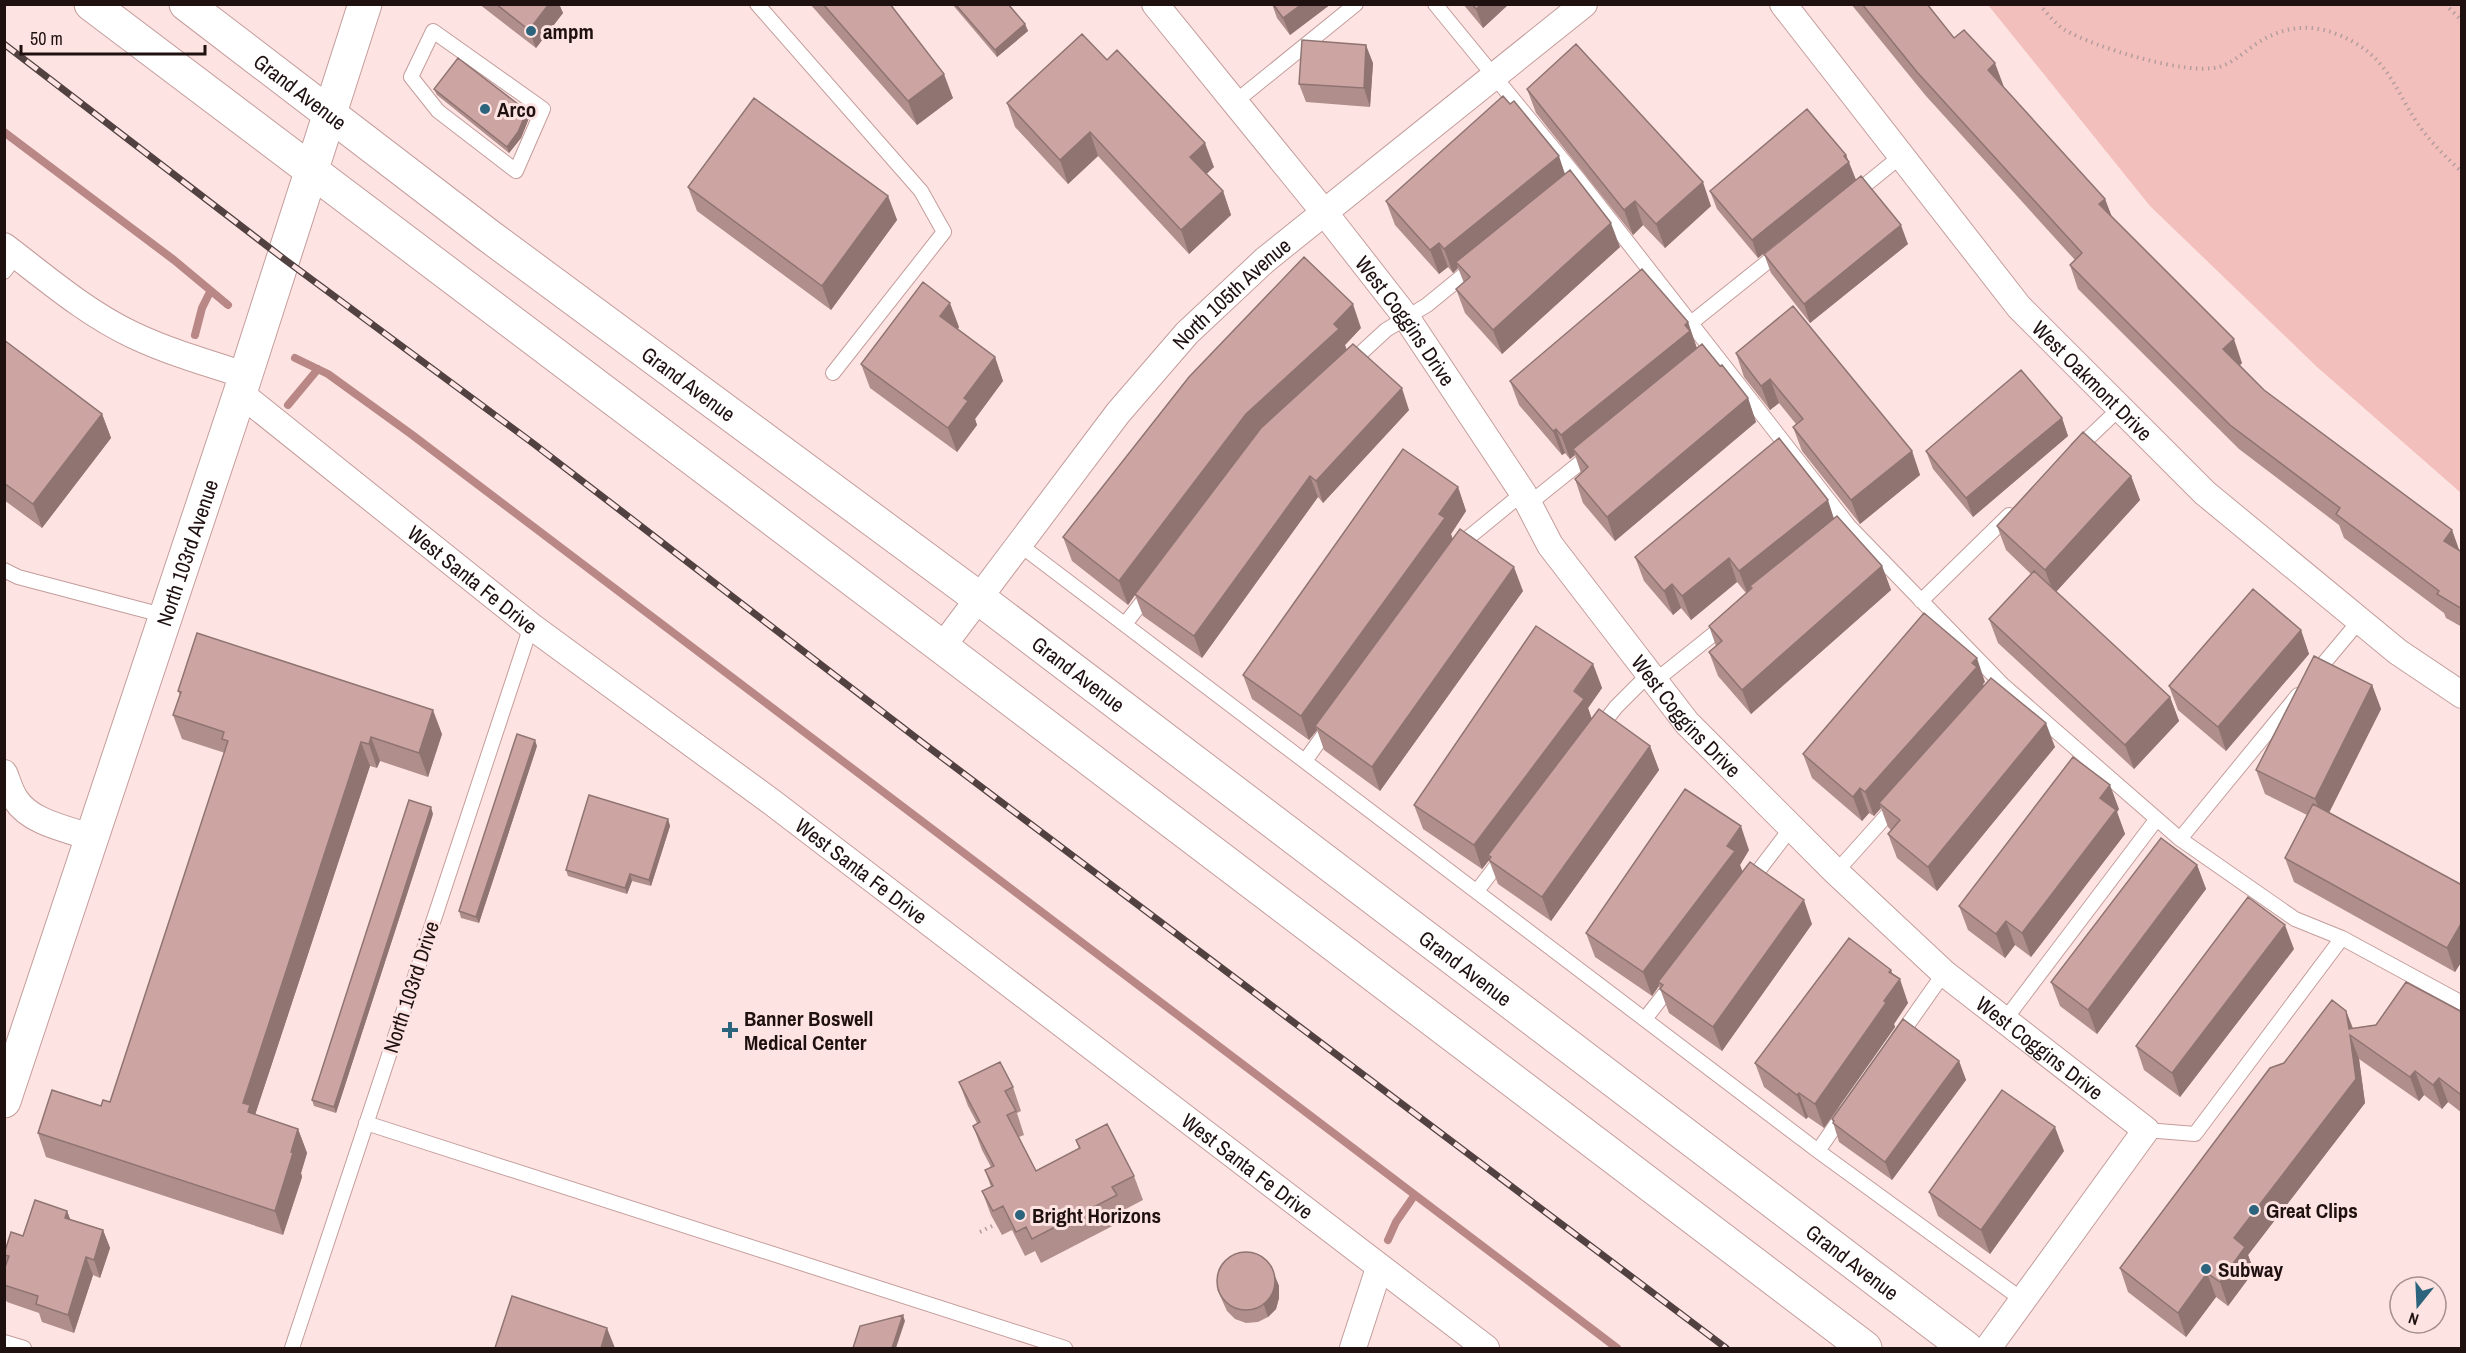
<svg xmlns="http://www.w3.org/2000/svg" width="2466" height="1353" font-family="'Archivo Narrow',sans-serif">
<rect width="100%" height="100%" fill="#fde4e2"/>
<path fill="#f3bfbd" d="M1988 5H2461V493L2317 367 2150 206Z"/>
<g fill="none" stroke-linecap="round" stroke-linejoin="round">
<path stroke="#b98886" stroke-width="8" d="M4 132 174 260 228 305
M195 335 202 308 210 292
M295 358 328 374 411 434 1617 1348
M288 405 318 369
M1388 1240 1396 1222 1414 1196"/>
<defs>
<path id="service" d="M757 4 921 191 944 232 833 373
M1435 4 1580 181 1849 526 2003 685 2180 839 2295 919 2342 938 2462 1003
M433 31 543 109 516 171 438 111 411 77Z
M1235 102 1356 4
M1853 195 1901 156
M4 272 17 255
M1691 323 1781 251
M1349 364 1386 330 1427 305 1476 265
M2077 449 2120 408
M1530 503 1591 454
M1020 545 1818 1151 2024 1301
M1460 549 1468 538 1523 493
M4 570 18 577 166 616
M1921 601 2009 515
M1125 624 1150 592
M2314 675 2360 620
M1655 681 1726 624
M1599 729 1616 707 1649 674
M1305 761 1330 726
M2180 839 2298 695
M1836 872 1896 805
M1750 882 1791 828
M1477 891 1503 857
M1645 1019 1673 983
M2004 1021 2156 820
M1899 1037 1944 973
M366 1123 1065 1348
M2146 1130 2195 1134 2342 938
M1818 1151 1844 1113
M4 1342 24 1348
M292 1348 531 626"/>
<g id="minor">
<path id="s1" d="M1155 4 1324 212 1406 317 1523 493 1550 545 1687 723 1836 872 1944 973 2146 1130 1988 1348"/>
<path id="s2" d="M1783 4 2019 307 2205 493 2398 652 2462 695"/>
<path d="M4 246C45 277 86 313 133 335 169 352 207 363 245 375"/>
<path id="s3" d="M240 393 531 626 773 803 1486 1348"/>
<path id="s4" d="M942 647 1118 413 1187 333 1265 260 1584 4"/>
<path d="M4 773C8 782 10 792 16 800 31 823 68 829 93 838"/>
<path d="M1353 1348 1379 1268"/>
</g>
<g id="tertiary">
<path id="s5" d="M4 1101 240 393 365 4"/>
</g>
<g id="trunk">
<path d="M91 4 942 647 1865 1348"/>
<path id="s6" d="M186 4 489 236 980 599 1966 1348"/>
</g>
</defs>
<use href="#service" stroke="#c49d9c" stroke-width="16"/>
<use href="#minor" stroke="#c49d9c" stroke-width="28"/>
<use href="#tertiary" stroke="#c49d9c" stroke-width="35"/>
<use href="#trunk" stroke="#c49d9c" stroke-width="35"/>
<path stroke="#b49e9d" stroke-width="4" stroke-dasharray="1.5 4.5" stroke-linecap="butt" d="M2039 4C2047 13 2055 24 2065 30 2094 47 2187 76 2219 67 2232 63 2242 54 2253 46 2280 27 2309 22 2339 35 2385 54 2392 83 2416 121 2429 141 2445 156 2462 172
M2445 4 2462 21
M980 1232 996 1224"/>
<use href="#service" stroke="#fff" stroke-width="14"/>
<use href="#minor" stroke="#fff" stroke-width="26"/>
<use href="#tertiary" stroke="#fff" stroke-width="33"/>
<use href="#trunk" stroke="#fff" stroke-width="33"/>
<defs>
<path id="rail" d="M4 44 284 259 534 444 919 740 1726 1348"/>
</defs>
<use href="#rail" stroke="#514140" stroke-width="7"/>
<use href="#rail" stroke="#fde4e2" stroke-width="4.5" stroke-dasharray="14" stroke-linecap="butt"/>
</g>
<path fill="#af8e8c" d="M479 4H559L563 13 536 48Z
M810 4H890L953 98 917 125Z
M952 4H1008L1025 24 1028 31 997 57Z
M1272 4H1331L1290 35 1277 18Z
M1463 4H1509L1483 28Z
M1851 4H1927L1954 38 2003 87 2105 199 2112 217 2242 363 2240 365 2264 390 2452 530 2459 551 2462 552V627L2446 618 2444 613 2344 538 2339 525 2239 449 2078 289 2070 265 2075 260 1926 96Z
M1107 60 1214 167 1206 174 1223 191 1231 215 1189 254 1098 156 1068 184 1015 127 1007 103Z
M1373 63 1370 107 1306 102 1299 84Z
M434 89 527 111 529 118 521 138 509 153 437 95Z
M1527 89 1711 206 1665 248 1643 225 1633 235 1536 113Z
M1846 155 1856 180 1908 244 1810 323 1771 273 1764 254 1828 203 1758 258 1717 209 1710 191Z
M1565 174 1620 247 1502 354 1465 313 1456 289 1464 283 1458 268 1453 273 1448 267 1439 274 1395 225 1386 201Z
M688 187 888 196 897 220 831 310 697 211Z
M1688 322 1697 348 1748 398 1756 422 1615 541 1583 503 1575 479 1581 473 1575 455 1570 459 1565 453 1562 455 1519 405 1510 381Z
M959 327 958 329 995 357 1003 381 975 419 977 425 957 452 870 388 861 364Z
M1361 328 1345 345 1346 350 1409 410 1323 503 1318 497 1202 658 1143 616 1135 595 1128 605 1072 561 1063 537Z
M4 340 102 414 111 438 42 528 4 500Z
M1736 353 1912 451 1920 475 1860 524 1802 451 1793 427 1796 424 1779 403 1770 410 1744 377Z
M2062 418 2068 436 1973 517 1933 469 1926 451Z
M2131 476 2140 500 2056 592 2170 697 2179 721 2134 769 1998 643 1989 619 2031 574 2006 550 1997 526Z
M1458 487 1466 511 1451 534 1452 539 1523 591 1380 791 1324 750 1317 730 1309 740 1252 699 1243 675Z
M1834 518 1882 566 1891 590 1751 714 1718 676 1709 652 1716 646 1709 626 1746 593 1737 582 1691 620 1681 608 1673 615 1644 581 1635 557Z
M2301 630 2309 654 2226 751 2178 710 2169 686Z
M1593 664 1602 688 1588 708 1592 719 1650 746 1659 770 1551 921 1498 884 1489 860 1482 869 1423 829 1414 805Z
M1985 682 1983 684 1984 686 2055 747 1937 891 1897 858 1888 834 1891 830 1888 827 1881 808 1874 816 1869 813 1862 821 1812 778 1803 754Z
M2372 685 2381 709 2329 812 2462 885V961L2455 972 2294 882 2285 858 2307 815 2265 794 2256 770Z
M178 691 442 734 428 777 380 761 377 768 370 766 255 1115 298 1129 307 1153 301 1173 302 1177 283 1235 46 1157 38 1133 110 1102 225 753 182 739 173 715 180 695Z
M537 746 479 923 461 918 459 911Z
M2119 809 2117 812 2125 834 2031 957 2015 945 2005 958 1968 930 1959 906Z
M433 814 336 1113 314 1106 312 1100Z
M668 819 670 826 651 886 632 881 627 894 568 876 566 870Z
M1749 850 1740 865 1742 871 1812 924 1722 1051 1669 1013 1659 986 1652 996 1595 957 1586 933Z
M2197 865 2206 889 2097 1034 2060 1006 2051 982Z
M2294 949 2180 1097 2144 1070 2136 1046Z
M1893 974 1908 1003 1894 1024 1895 1027 1824 1128 1808 1117 1806 1119 1764 1087 1755 1063Z
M2346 1011 2353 1028 2462 1012V1113L2448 1102 2442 1109 2424 1095 2419 1101 2359 1059 2365 1103 2248 1255 2254 1271 2228 1306 2216 1297 2186 1337 2128 1292 2120 1268 2284 1063Z
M1959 1061 1966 1080 1892 1180 1839 1142 1832 1119Z
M959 1082 1013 1087 1021 1111 1017 1113 1024 1135 1019 1137 1036 1171 1079 1149 1076 1140 1134 1176 1143 1200 1122 1211 1126 1219 1041 1263 1035 1251 1025 1256 1012 1230 1002 1235 991 1215 982 1191 991 1187 985 1170 991 1167 982 1150 973 1126 977 1123 968 1106Z
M2064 1151 1990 1254 1938 1216 1929 1192Z
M67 1211 70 1219 103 1230 110 1248 100 1278 93 1275 74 1333 42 1322 39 1313 7 1302 4 1296V1270L7 1263 4 1254 23 1236Z
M1274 1274 1279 1286V1298L1276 1309 1268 1317 1258 1322 1246 1323 1235 1319 1227 1311 1217 1289Z"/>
<path fill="#8f7472" d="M549 4H559L563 13 536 48 529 30Z
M1302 4H1331L1290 35 1283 18Z
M1482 4H1509L1483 28 1476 9Z
M1025 24 1028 31 997 57 995 50Z
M1366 45 1373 63 1370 107 1364 88Z
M1995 63 2004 87 1988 70Z
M944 74 953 98 917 125 908 101Z
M527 111 529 118 521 138 509 153 507 147Z
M1090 132 1098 156 1068 184 1060 160Z
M1205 143 1214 167 1199 181 1190 157Z
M1846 155 1856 180 1758 258 1752 240Z
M1559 156 1567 180 1456 262 1458 268 1453 273 1444 249Z
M1703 182 1711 206 1665 248 1656 224Z
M1223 191 1231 215 1189 254 1181 230Z
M888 196 897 220 831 310 822 286Z
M2105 199 2114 223 2099 204Z
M1635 201 1643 225 1633 235 1624 210Z
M1611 223 1620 247 1502 354 1493 330Z
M1901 225 1908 244 1810 323 1804 304Z
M1439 243 1448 267 1439 274 1430 250Z
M950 303 959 327 949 340 940 316Z
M1353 304 1361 328 1345 345 1348 353 1135 594V595L1128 605 1119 581 1246 414Z
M1688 322 1699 355 1573 449 1575 455 1570 459 1561 435Z
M2234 339 2242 363 2232 373 2223 349Z
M995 357 1003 381 975 419 977 425 957 452 948 428 964 398Z
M1770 379 1779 403 1770 410 1761 386Z
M1402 388 1409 410 1323 503 1316 481Z
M1748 398 1756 422 1615 541 1607 517Z
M102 414 111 438 42 528 33 504Z
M2062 418 2068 436 1973 517 1966 498Z
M1556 429 1565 453 1562 455 1553 431Z
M1912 451 1920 475 1860 524 1851 500Z
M1310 476 1318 497 1202 658 1194 636Z
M2131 476 2140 500 2054 594 2045 570Z
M1458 487 1466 511 1451 534 1454 542 1315 726 1317 730 1309 740 1301 716Z
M1828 500 1836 525 1750 586 1752 592 1748 595 1739 571Z
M2452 530 2461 555 2444 541Z
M1729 558 1737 582 1691 620 1682 596Z
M1882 566 1891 590 1751 714 1742 690Z
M1514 567 1523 591 1380 791 1372 767Z
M1672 584 1681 608 1673 615 1664 591Z
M2301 630 2309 654 2226 751 2218 727Z
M1977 658 1985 682 1983 684 1986 691 1879 803 1881 808 1874 816 1865 792Z
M1593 664 1602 688 1588 708 1593 723 1488 855 1490 859 1482 869 1474 845Z
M2372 685 2381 709 2324 823 2315 799Z
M2170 697 2179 721 2134 769 2125 745Z
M433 710 442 734 428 777 419 753Z
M2046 723 2055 747 1937 891 1928 867Z
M371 737 380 761 377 768 369 744Z
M535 740 537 746 479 923 476 917Z
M361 742 370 766 254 1118 259 1130 243 1103Z
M1650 746 1659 770 1551 921 1542 897Z
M2110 785 2119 809 2117 812 2125 834 2031 957 2022 933 2100 798Z
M1860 788 1869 813 1862 821 1853 797Z
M431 807 433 814 336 1113 334 1107Z
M668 819 670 826 651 886 649 880Z
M1741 826 1749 850 1740 865 1744 875 1658 982 1659 986 1652 996 1643 972Z
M2197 865 2206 889 2097 1034 2088 1010Z
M630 874 632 881 627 894 625 888Z
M1804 900 1812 924 1722 1051 1713 1027Z
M2006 921 2015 945 2005 958 1996 934Z
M2462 922V961L2455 972 2447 948Z
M2285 925 2294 949 2180 1097 2172 1073Z
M1891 970 1896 984 1900 979 1908 1003 1894 1024 1895 1027 1824 1128 1815 1104 1884 1001 1889 972Z
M2346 1011 2355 1035 2349 1029Z
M2350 1035 2359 1059 2365 1103 2248 1255 2254 1271 2228 1306 2220 1282 2234 1238Z
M1959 1061 1966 1080 1892 1180 1885 1162Z
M2415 1071 2424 1095 2419 1101 2410 1077Z
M2439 1078 2448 1102 2442 1109 2433 1085Z
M1799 1093 1808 1117 1806 1119 1797 1095Z
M2055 1127 2064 1151 1990 1254 1981 1230Z
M298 1129 307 1153 301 1173 302 1177 283 1235 275 1211 291 1152Z
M67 1211 74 1229 65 1218Z
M103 1230 110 1248 100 1278 94 1260Z
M86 1257 93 1275 74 1333 68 1315Z
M2207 1273 2216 1297 2186 1337 2178 1313Z
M1274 1274 1279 1286V1298L1276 1309 1268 1317 1264 1305Z
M903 1315 905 1321 896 1348H892Z
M607 1328 615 1348H601Z"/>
<path fill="#cca5a3" stroke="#8f7472" stroke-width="1.5" d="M496 4H549L529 30Z
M823 4H890L944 74 908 101Z
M955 4H1008L1025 24 995 50Z
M1273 4H1302L1283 18Z
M1472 4H1482L1476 9Z
M1862 4H1927L1954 38 1964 30 1995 63 1988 70 2105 199 2099 204 2234 339 2223 349 2264 390 2452 530 2444 541 2462 552V609L2437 594 2439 591 2336 514 2340 508 2230 425 2070 265 2082 253 1917 72Z
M1082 34 1107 60 1117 50 1205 143 1190 157 1223 191 1181 230 1090 132 1060 160 1007 103Z
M1302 40 1366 45 1364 88 1299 84Z
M1576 44 1703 182 1656 224 1635 201 1624 210 1527 89Z
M458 58 527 111 518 132 507 147 434 89Z
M1503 96 1510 104 1514 101 1559 156 1444 249 1439 243 1430 250 1386 201Z
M754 98 888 196 822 286 688 187Z
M1807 109 1846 155 1844 156 1849 162 1752 240 1710 191Z
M1570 170 1611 223 1493 330 1456 289 1470 277 1456 262Z
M1861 176 1901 225 1804 304 1764 254Z
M1304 257 1353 304 1334 324 1339 329 1246 414 1119 581 1063 537 1189 377Z
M1642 269 1688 322 1685 325 1690 331 1561 435 1556 429 1553 431 1510 381Z
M923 282 950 303 940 316 995 357 964 398 968 401 948 428 861 364Z
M1793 306 1912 451 1851 500 1793 427 1803 419 1770 379 1761 386 1736 353Z
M4 340 102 414 33 504 4 483Z
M1353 344 1402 388 1316 481 1310 476 1194 636 1135 594 1261 428Z
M1702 344 1720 366 1722 365 1748 398 1607 517 1575 479 1588 467 1573 449Z
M2021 370 2062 418 1966 498 1926 451Z
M2083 432 2131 476 2045 570 1997 526Z
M1779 438 1828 500 1739 571 1729 558 1682 596 1672 584 1664 591 1635 557Z
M1403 449 1458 487 1439 514 1445 518 1301 716 1243 675Z
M1837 516 1882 566 1742 690 1709 652 1722 641 1709 626 1752 588 1750 586Z
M1460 529 1514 567 1372 767 1315 726Z
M2034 571 2170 697 2125 745 1989 619Z
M2253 589 2301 630 2218 727 2169 686Z
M1924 613 1977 658 1972 663 1977 667 1865 792 1860 788 1853 797 1803 754Z
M1536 626 1593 664 1574 691 1584 699 1474 845 1414 805Z
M197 633 433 710 419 753 371 737 369 744 361 742 243 1103 250 1105 248 1112 298 1129 291 1152 293 1153 275 1211 38 1133 52 1090 101 1106 103 1100 110 1102 228 741 222 739 224 732 173 715 181 692 178 691Z
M2314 656 2372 685 2315 799 2256 770Z
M1991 678 2046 723 1928 867 1888 834 1900 820 1879 803Z
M1599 709 1650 746 1542 897 1489 860 1491 857 1488 855Z
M517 734 535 740 476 917 459 911Z
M2073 757 2110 785 2100 798 2116 810 2022 933 2006 921 1996 934 1959 906Z
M1685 789 1741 826 1727 846 1735 851 1643 972 1586 933Z
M589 795 668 819 649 880 630 874 625 888 566 870Z
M409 800 431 807 334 1107 312 1100Z
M2313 804 2462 885V922L2447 948 2285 858Z
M2161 838 2197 865 2088 1010 2051 982Z
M1750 862 1804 900 1713 1027 1660 989 1663 985 1658 982Z
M2248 897 2285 925 2172 1073 2136 1046Z
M1849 938 1891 970 1889 972 1900 979 1884 1001 1886 1003 1815 1104 1799 1093 1797 1095 1755 1063Z
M2406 982 2462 1012V1092L2460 1094 2439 1078 2433 1085 2415 1071 2410 1077 2350 1035 2356 1079 2234 1238 2245 1247 2220 1282 2207 1273 2178 1313 2120 1268 2270 1068 2284 1063 2332 1000 2346 1011 2349 1029 2376 1025Z
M1903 1019 1959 1061 1885 1162 1833 1123 1834 1121 1832 1119Z
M1000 1062 1013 1087 1005 1091 1016 1111 1007 1115 1036 1171 1080 1148 1076 1140 1107 1124 1134 1176 1112 1187 1117 1195 1032 1239 1026 1227 1016 1232 1003 1206 993 1211 982 1191 993 1186 985 1170 994 1166 973 1126 980 1122 959 1082Z
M2002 1090 2055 1127 1981 1230 1929 1192Z
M35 1200 67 1211 65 1218 103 1230 94 1260 86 1257 68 1315 36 1304 38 1296 4 1285V1270L9 1256 4 1255V1254L11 1232 23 1236Z
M1217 1281a29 29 0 1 1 58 0a29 29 0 1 1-58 0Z
M512 1296 607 1328 601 1348H495Z
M903 1315 892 1348H853L860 1326Z"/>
<g fill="#2c647e" stroke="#fde4e2" stroke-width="2">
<circle cx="531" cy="31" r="6"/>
<circle cx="485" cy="109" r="6"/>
<path d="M727 1021h6v6h6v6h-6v6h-6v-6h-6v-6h6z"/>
<circle cx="2254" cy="1210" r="6"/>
<circle cx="1020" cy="1215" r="6"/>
<circle cx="2206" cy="1269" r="6"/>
</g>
<g text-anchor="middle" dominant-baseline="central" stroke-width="6" stroke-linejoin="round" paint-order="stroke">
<g font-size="21" font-weight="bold" fill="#1f1110" stroke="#fde4e2" text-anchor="start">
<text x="543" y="31">ampm</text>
<text x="497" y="109">Arco</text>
<text x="744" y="1018">Banner Boswell<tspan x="744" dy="24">Medical Center</tspan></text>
<text x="2266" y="1210">Great Clips</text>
<text x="1032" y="1215">Bright Horizons</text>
<text x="2218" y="1269">Subway</text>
</g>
<g font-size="21" fill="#1f1110" stroke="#fde4e2">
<text stroke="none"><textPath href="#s6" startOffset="144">Grand Avenue</textPath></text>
<text stroke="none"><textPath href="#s4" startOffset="458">North 105th Avenue</textPath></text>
<text stroke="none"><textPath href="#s1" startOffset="404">West Coggins Drive</textPath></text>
<text stroke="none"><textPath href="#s2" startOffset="488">West Oakmont Drive</textPath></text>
<text stroke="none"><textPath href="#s6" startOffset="630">Grand Avenue</textPath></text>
<text stroke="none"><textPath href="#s5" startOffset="578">North 103rd Avenue</textPath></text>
<text stroke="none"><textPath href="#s3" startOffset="298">West Santa Fe Drive</textPath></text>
<text stroke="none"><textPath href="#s6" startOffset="1116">Grand Avenue</textPath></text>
<text stroke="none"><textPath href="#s1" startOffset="890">West Coggins Drive</textPath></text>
<text stroke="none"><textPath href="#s3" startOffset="784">West Santa Fe Drive</textPath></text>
<text stroke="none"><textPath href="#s6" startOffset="1602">Grand Avenue</textPath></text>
<text transform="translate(411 987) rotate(-72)">North 103rd Drive</text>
<text stroke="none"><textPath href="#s1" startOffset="1376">West Coggins Drive</textPath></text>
<text stroke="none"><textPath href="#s3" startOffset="1270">West Santa Fe Drive</textPath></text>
<text stroke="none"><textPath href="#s6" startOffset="2088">Grand Avenue</textPath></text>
</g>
</g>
<rect width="2466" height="1353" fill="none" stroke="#1f1110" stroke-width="12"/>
<g transform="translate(2418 1305) rotate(198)"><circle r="28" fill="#fde4e2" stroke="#a4908e" stroke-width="1.5"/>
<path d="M0-4.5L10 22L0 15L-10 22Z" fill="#2c647e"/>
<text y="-9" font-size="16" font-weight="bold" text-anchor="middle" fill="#1f1110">N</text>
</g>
<path d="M21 45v9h184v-9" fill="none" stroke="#1f1110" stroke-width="3"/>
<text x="30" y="45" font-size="18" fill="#1f1110" stroke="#fde4e2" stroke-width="4.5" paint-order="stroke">50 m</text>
</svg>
